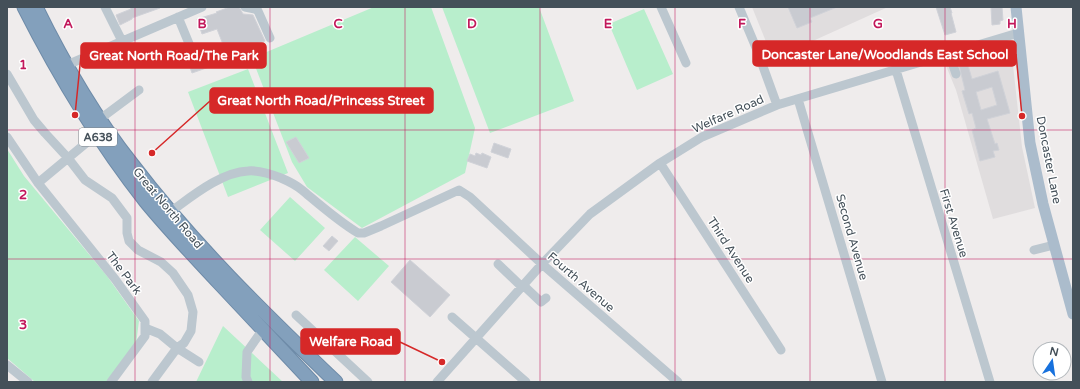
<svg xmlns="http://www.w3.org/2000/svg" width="1080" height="389" font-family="'Varela Round',sans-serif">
<rect width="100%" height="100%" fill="#efecec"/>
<path fill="#e0ddde" d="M752 7H888L773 59Z
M1005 42 1010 45 1011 47 1022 147 1035 208 993 219 956 90 944 61Z"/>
<path fill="#b8eecc" d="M374 7H431L475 128 465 173 362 228 307 187 292 162 252 58Z
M442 7H539L574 101 490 133Z
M644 9 673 74 637 90 609 24Z
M248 69 288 173 228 197 188 92Z
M7 149 24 176 107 276 139 321 136 344 106 382H35L7 358Z
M290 197 325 228 295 261 260 230Z
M355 237 389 266 358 301 324 270Z
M223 326 283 382H196Z"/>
<path fill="#c9cbd1" stroke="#d0d2d8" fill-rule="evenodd" d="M130 7H160V8L132 18V19L120 25 116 15 131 9Z
M230 7H239L243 14 253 15 265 41 256 44 258 48 250 52V53L230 61 229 60 192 73 188 62 194 60 192 54 201 51 203 55 224 47 217 29 202 34 197 19 217 13 216 12Z
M788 7H837L810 18 812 22 797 28Z
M936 7H950L952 13H951L956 32 945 35Z
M991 7H1002L1003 20 1000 21V24L992 25Z
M967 62 972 79 998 71 1010 113 987 119 995 144 997 143 999 150 993 151 995 157 980 161 972 130 976 128 972 113 969 114 962 91 965 90 959 65ZM992 87 997 105 981 110 976 92Z
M296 137 309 158 299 163 286 142Z
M494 143 511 149 508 158 491 152Z
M476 153 481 155 482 153 491 157 487 168 467 161 470 154 475 156Z
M332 236 338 241 329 251 323 246Z
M410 260 450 295 430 317 391 282Z"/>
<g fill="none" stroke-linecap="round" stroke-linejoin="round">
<defs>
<path id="highway" d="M24 7C59 76 98 141 146 202 169 230 194 256 219 283 250 316 281 349 312 382
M36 7C63 62 94 116 132 164 193 244 264 313 336 382"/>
</defs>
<use href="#highway" stroke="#6e8ba8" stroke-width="15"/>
<path stroke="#bcc7cf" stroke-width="9" d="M105 7 122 41
M245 7 255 9 258 11 270 38
M661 7 686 63
M739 7 757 50 777 105
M178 17 190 46
M949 53 956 74
M67 65 202 7
M896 70 990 382
M7 74 34 120 45 133 68 158 85 180 112 198 127 218V233L129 241 138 250 161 262 173 273 188 295 193 312 191 331 184 343 177 348 152 382
M798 99 882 382
M100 119 139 90
M7 137 38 183 115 279 145 321V336L111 382
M660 163 781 350
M38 183 97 134
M170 212C191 197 221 172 248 171 259 170 271 174 281 178 288 181 296 185 302 190 320 205 338 221 358 233H364L381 226 459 190 470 197 542 264 678 382
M1034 250 1054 245
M498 264 522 287
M523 285 541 302 546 298
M296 315 368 382
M452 317 526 382
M145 328 160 334 177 348 199 362
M7 365 28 382
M248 382 246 377 247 352 263 329
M437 382 542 264 590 214 660 163 702 137 777 105 1018 33"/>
<path stroke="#abbccc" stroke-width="11" d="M1016 7 1030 143 1043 204 1073 314"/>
<use href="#highway" stroke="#83a0bc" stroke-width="13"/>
</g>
<path fill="none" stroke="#c2185b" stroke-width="1" stroke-opacity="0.55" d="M135 7V382M270 7V382M405 7V382M540 7V382M675 7V382M810 7V382M945 7V382M7 130H1073M7 259H1073"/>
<g text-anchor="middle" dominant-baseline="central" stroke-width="3" stroke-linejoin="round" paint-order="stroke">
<rect fill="#fff" stroke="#7c848b" stroke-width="1" x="79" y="128" width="38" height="18" rx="3"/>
<g font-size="11" font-weight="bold" fill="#445059">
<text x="98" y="137">A638</text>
</g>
<g font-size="12" fill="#445059" stroke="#fff">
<text transform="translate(728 114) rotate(-24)">Welfare Road</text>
<text transform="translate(1049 160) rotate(79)">Doncaster Lane</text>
<text transform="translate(168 208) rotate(50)">Great North Road</text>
<text transform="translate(954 223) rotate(73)">First Avenue</text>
<text transform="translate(852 237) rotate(74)">Second Avenue</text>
<text transform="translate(731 250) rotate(57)">Third Avenue</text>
<text transform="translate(124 273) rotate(53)">The Park</text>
<text transform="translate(581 282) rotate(41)">Fourth Avenue</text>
</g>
</g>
<g font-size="13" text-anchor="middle" font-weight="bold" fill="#c2185b" stroke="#fff" stroke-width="3" stroke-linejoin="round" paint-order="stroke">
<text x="68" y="28">A</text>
<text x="202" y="28">B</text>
<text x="338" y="28">C</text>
<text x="472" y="28">D</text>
<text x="608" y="28">E</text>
<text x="742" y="28">F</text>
<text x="878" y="28">G</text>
<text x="1012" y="28">H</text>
<text x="23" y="69">1</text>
<text x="23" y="199">2</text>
<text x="23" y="329">3</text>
</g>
<path fill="none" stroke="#d62828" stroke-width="1.5" d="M1022 116L1016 54M75 115L81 55M152 153L210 101M442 362L400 342"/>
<g fill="#d62828" stroke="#fff" stroke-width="1.5">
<circle cx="1022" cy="116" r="4"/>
<circle cx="75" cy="115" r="4"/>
<circle cx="152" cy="153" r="4"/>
<circle cx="442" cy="362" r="4"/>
</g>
<g fill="#d62828" stroke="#d62828" stroke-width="1.5">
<rect x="753" y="41" width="263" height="25" rx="4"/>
<rect x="81" y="43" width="185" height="25" rx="4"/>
<rect x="210" y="88" width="223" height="25" rx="4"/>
<rect x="301" y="329" width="99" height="25" rx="4"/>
</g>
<g font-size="13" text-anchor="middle" font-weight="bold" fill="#fff">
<text x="885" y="59">Doncaster Lane/Woodlands East School</text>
<text x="174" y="60">Great North Road/The Park</text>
<text x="321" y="105">Great North Road/Princess Street</text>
<text x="351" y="346">Welfare Road</text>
</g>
<rect width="1080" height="389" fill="none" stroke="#445059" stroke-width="16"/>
<g transform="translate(1052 361) rotate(13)"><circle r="19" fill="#ffffff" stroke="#b4b9bd"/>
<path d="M0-3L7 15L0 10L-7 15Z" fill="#1771dd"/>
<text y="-6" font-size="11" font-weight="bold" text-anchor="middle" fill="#445059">N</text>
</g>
</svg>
